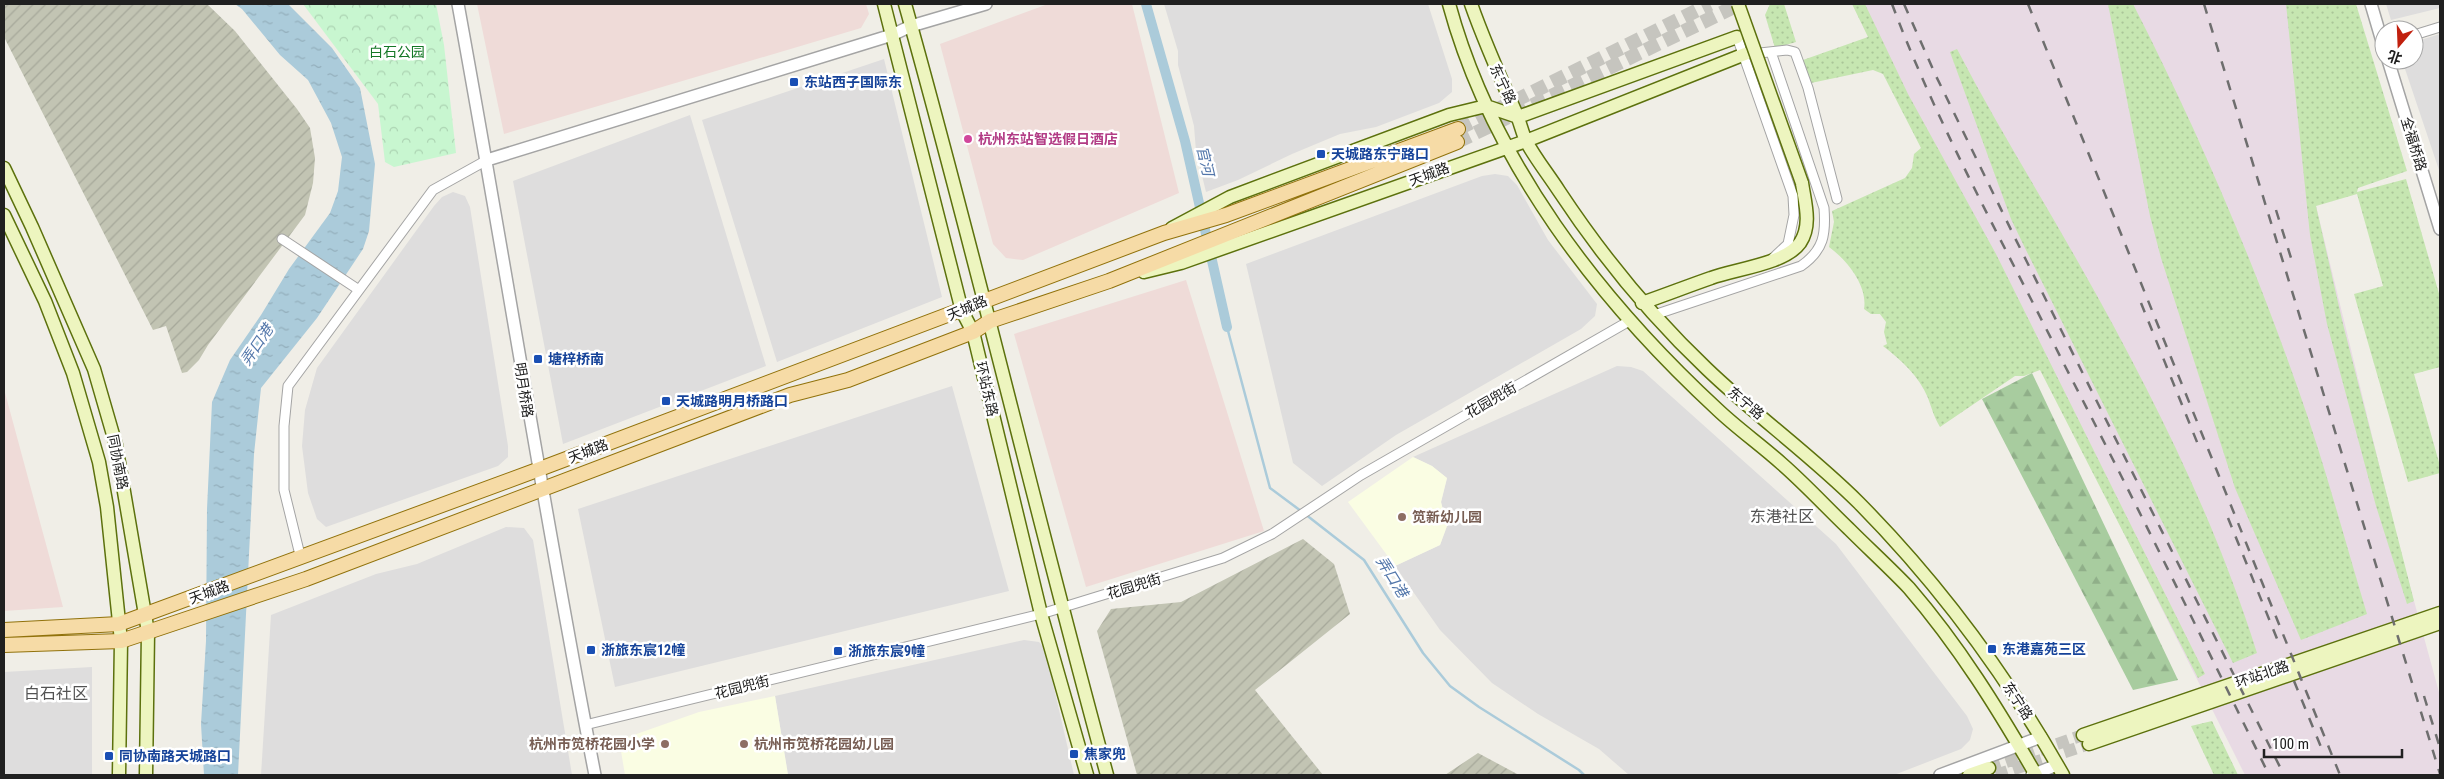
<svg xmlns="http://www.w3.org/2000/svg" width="2444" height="779" font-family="'Roboto Condensed','Noto Sans SC',sans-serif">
<defs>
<pattern id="construction-furrows" width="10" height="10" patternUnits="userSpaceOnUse" patternTransform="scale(1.25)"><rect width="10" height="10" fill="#c2c4b3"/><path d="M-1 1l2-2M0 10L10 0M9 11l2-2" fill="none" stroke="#a6a89a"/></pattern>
<pattern id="grass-dots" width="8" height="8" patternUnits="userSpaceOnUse" patternTransform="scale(1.25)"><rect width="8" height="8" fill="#c6e6b1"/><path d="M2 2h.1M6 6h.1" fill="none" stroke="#aac598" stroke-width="1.8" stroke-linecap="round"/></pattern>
<pattern id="forest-firs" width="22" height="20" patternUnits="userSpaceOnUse" patternTransform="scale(1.25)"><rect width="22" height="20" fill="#a8cc9f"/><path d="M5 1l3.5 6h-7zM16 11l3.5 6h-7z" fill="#90af89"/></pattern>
<pattern id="park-crowns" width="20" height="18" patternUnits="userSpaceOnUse" patternTransform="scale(1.25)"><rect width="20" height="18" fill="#c8f6d0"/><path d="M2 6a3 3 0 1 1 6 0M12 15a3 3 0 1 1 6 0" fill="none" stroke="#acd3b2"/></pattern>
<pattern id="water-ripples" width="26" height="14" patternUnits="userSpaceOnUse" patternTransform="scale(1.25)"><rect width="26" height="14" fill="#abcbda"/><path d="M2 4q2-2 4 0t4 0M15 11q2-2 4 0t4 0" fill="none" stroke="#93aebb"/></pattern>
</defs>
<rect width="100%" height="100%" fill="#f0eee7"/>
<path fill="#dedddd" d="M1164 4H1428L1452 79V92L1439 103 1376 127 1340 134 1292 154 1238 180 1206 192 1196 151 1194 126 1178 65V51Z
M2386 4H2440V8L2391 20Z
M2440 34V173L2402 60H2414V42Z
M884 59 942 297 777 362 702 120Z
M690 115 766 366 563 444 513 181Z
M1495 174 1508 176 1517 185 1548 240 1597 304 1595 316 1581 329 1396 435 1322 486 1293 463 1246 264 1482 176Z
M453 192 465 196 470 207 508 446V457L498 466 326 527 317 519 308 493 302 446 305 410 317 368 434 206 442 197Z
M1617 366 1631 367 1643 371 1836 544 1967 716 1973 729 1970 740 1961 749 1894 775H1629L1599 749 1538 714 1492 683 1440 630 1395 566 1440 545 1447 526 1441 502 1447 478 1432 466 1413 457Z
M952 386 1009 591 615 687 578 509Z
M506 527 524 528 533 540 572 775H261L271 615 376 574 417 564Z
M1024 640 1039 642 1045 649 1074 775H788L775 696Z
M92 667V775H4V672Z"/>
<path fill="#efdbd8" d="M477 4H866L869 14 861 28 504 134Z
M1048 4H1132L1179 193 1023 260 1006 258 993 244 940 44Z
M1186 280 1264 531 1086 587 1014 334Z
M4 389 63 607 4 611Z"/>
<path fill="#fafde3" d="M1413 457 1432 466 1447 478 1441 502 1447 526 1440 545 1395 566 1348 502Z
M775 696 788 775H625L621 751 628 737 699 712Z"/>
<path fill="#e8dae4" d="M1859 4H2298L2316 206 2399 546 2440 696V775H2245Z"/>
<path fill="url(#construction-furrows)" d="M4 4H207L235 31 297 109 310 128 315 158 313 183 305 215 208 345 199 360 187 372 182 373 166 326 153 330 4 37Z
M1303 539 1334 564 1350 614 1255 690 1323 775H1137L1097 631 1111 609 1181 602Z
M1478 753 1519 775H1445Z"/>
<path fill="url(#grass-dots)" d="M1770 4H1784L1796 42 1775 48 1765 15Z
M1852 4H1865L1908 94 1996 254 2205 674 2198 678 2040 370 2024 376H2015L1940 427C1934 417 1932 409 1928 398 1919 376 1901 360 1883 346L1887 344 1884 332 1886 322 1880 314H1871L1864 309C1868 286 1847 260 1829 247L1834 222 1832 211 1905 178 1912 168 1914 154 1921 148 1883 74 1873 70 1811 83 1803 60 1868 37Z
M2108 4H2133C2196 127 2251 255 2297 386 2324 461 2344 538 2367 614L2301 640 2235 488 2161 258 2150 216Z
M2286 4H2356L2407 171 2358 188 2357 192 2406 179 2440 297V367L2414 374 2440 466V473L2408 482 2354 294 2383 286 2357 194 2316 206 2343 324 2414 601 2407 604 2376 506 2327 324 2310 235Z
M1957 49C1996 124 2041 196 2082 269 2151 391 2215 519 2257 653L2233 663 2024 246 2011 219 1950 52Z
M2212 721 2238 775H2214L2191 726Z"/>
<path fill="url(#forest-firs)" d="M2032 373 2178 680 2133 690 1982 399Z"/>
<path fill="url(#park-crowns)" d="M303 4H436L444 45 456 153 394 167 385 162 378 104Z"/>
<path fill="url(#water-ripples)" d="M235 4H288L332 48 360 88 375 164 369 231 363 249 317 318 261 388 254 454 238 775H204L201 724 206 641 207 509 212 402 230 360 261 315 289 269 330 213 338 191 342 157 331 123 308 80 280 55 242 9Z"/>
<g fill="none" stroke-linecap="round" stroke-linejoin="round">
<path stroke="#abcbda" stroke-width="2.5" d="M1227 327 1270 488 1301 511
M1305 514 1364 560 1423 653 1450 686 1479 707 1579 770 1584 775"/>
<path stroke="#abcbda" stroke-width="10" d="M1146 4 1185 141 1227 327"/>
<path stroke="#c6c5bf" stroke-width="12" stroke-dasharray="12 6" stroke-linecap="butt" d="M1989 768 2083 735
M1996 775 2089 744"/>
<path stroke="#c6c5bf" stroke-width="14" stroke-dasharray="14 7" stroke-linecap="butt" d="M1458 129 1710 4
M1457 142 1740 4"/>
<defs>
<path id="minor" d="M2414 35 2440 27
M1737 37 1793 196 1794 215 1788 244 1773 258
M1751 54 1787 50 1795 52 1808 88 1837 199
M282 239 359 290
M1654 315 1801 266C1824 250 1826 234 1824 208L1771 52
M301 559 284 490V426L288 386 433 190 487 160
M585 725 1041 614 1223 558 1272 534 1361 475 1631 320"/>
<path id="tertiary" d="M458 4C505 261 545 519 595 775
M2371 4 2384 48
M2388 60 2440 229
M487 160 892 35 911 26 986 4
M1940 775 2041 737
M2032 775 2057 765"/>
<path id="secondary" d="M884 4 962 311 973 332 1041 614 1087 775
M905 4C977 260 1037 519 1107 775
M1449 4C1492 162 1599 300 1718 410 1738 429 1761 445 1782 464 1805 484 1827 508 1849 529 1869 549 1890 568 1909 588 1959 646 1998 709 2036 775
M1471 4C1484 41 1500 77 1516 113 1520 122 1522 132 1526 141 1535 158 1548 174 1559 191 1602 256 1650 315 1707 369 1756 416 1811 455 1859 503 1939 584 2007 676 2063 775
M4 168 32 227 94 369 116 445 148 632 146 775
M4 215 45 301 73 373 99 462 107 507 121 641 119 775
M1172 228 1230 197 1449 115 1486 106 1518 117 1737 37
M1144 272 1181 263 1526 141 1745 54
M1642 303C1665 295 1688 286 1711 278 1735 269 1785 264 1800 243 1812 225 1805 203 1802 183
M2083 735 2440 613
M2089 744 2440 623
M1969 775 1989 768"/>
<path id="primary" d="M4 630 119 624 537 470 1164 233 1226 215 1458 129
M4 645 121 641 306 579 790 395 848 380 973 332 990 321 1109 281 1457 142"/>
</defs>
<use href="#minor" stroke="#a4a4a4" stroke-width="11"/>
<use href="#tertiary" stroke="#a4a4a4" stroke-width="14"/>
<use href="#secondary" stroke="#5c710d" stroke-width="15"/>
<use href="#primary" stroke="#91720b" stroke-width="16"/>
<use href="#minor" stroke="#fff" stroke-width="9"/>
<use href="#tertiary" stroke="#fff" stroke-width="11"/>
<use href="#secondary" stroke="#edf5bf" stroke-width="12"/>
<use href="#primary" stroke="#f6dba6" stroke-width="14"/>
<path stroke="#6e6e6e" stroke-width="2.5" stroke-dasharray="10 10" stroke-linecap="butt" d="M1892 4C1938 127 2006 248 2065 366 2135 501 2202 638 2269 775
M1904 4 1936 76 2015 238 2284 775
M2028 4 2340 775
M2204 4 2440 774
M2276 210 2291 258
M2141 303 2199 447
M2228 518 2280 646
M2294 681 2323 752
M2424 696 2440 748"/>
<defs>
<path id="secondary-bridge" d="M1738 4 1802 183"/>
</defs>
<use href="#secondary-bridge" stroke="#5c710d" stroke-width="15" stroke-linecap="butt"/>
<use href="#secondary-bridge" stroke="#edf5bf" stroke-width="12"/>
</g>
<g fill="#1a4fb4" stroke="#fff" stroke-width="2">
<rect x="789" y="77" width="10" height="10" rx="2.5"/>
<rect x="1316" y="149" width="10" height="10" rx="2.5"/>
<rect x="533" y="354" width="10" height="10" rx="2.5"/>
<rect x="661" y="396" width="10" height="10" rx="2.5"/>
<rect x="1987" y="644" width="10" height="10" rx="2.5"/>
<rect x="586" y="645" width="10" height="10" rx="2.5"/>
<rect x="833" y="646" width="10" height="10" rx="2.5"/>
<rect x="1069" y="749" width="10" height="10" rx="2.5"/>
<rect x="104" y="751" width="10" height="10" rx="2.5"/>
</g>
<circle fill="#d1479c" stroke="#fff" stroke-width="2" cx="968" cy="139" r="5"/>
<g fill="#8d6e63" stroke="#fff" stroke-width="2">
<circle cx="1402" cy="517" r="5"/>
<circle cx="665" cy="744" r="5"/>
<circle cx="744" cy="744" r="5"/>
</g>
<g text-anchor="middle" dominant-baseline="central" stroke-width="5" stroke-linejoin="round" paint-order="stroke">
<g font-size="14" fill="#147826" stroke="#fff">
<text x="397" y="52">白石公园</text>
</g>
<g font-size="14" font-weight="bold" fill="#164399" stroke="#fff" text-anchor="start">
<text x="804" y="82">东站西子国际东</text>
<text x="1331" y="154">天城路东宁路口</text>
<text x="548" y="359">塘梓桥南</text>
<text x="676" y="401">天城路明月桥路口</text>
<text x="2002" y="649">东港嘉苑三区</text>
<text x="601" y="650">浙旅东宸12幢</text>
<text x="848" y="651">浙旅东宸9幢</text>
<text x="1084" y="754">焦家兜</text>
<text x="119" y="756">同协南路天城路口</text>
</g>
<g font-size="14" fill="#202020" stroke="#fff">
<text transform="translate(1503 84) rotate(65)">东宁路</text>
<text transform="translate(2414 144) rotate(73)">全福桥路</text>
<text transform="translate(1429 174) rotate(-20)">天城路</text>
<text transform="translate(967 308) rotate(-23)">天城路</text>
<text transform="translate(987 389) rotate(77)">环站东路</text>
<text transform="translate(524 390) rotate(81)">明月桥路</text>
<text transform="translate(1491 400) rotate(-30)">花园兜街</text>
<text transform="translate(1746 403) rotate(40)">东宁路</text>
<text transform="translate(588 451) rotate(-21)">天城路</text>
<text transform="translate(118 462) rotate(79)">同协南路</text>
<text transform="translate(1134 586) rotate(-17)">花园兜街</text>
<text transform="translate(209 592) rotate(-20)">天城路</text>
<text transform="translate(2262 674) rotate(-19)">环站北路</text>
<text transform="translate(742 687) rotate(-14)">花园兜街</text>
<text transform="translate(2018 701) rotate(57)">东宁路</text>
</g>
<g font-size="14" font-weight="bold" fill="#b23c85" stroke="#fff" text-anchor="start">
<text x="978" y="139">杭州东站智选假日酒店</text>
</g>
<g font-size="14" font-weight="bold" fill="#785e54" stroke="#fff" text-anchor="start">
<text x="1412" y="517">笕新幼儿园</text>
<text x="655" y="744" text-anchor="end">杭州市笕桥花园小学</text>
<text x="754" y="744">杭州市笕桥花园幼儿园</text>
</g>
<g font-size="15" font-style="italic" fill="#5276aa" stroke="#fff">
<text transform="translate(1205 161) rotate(77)">官河</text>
<text transform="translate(257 345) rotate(-56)">弄口港</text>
<text transform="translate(1392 577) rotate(58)">弄口港</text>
</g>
<g font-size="16" fill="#535353" stroke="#fff">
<text x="1782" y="516">东港社区</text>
<text x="56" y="693">白石社区</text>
</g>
</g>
<rect width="2444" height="779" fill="none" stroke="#202020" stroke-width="10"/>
<g transform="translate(2399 45) rotate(199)"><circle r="24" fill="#ffffff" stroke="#a6a6a6"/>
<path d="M0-4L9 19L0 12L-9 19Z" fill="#c1200e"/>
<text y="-8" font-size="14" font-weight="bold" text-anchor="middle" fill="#202020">北</text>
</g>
<path d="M2264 749v8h138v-8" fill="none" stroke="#202020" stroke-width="2.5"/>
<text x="2272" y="749" font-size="15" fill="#202020" stroke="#ffffff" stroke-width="4" paint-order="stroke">100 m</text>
</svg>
